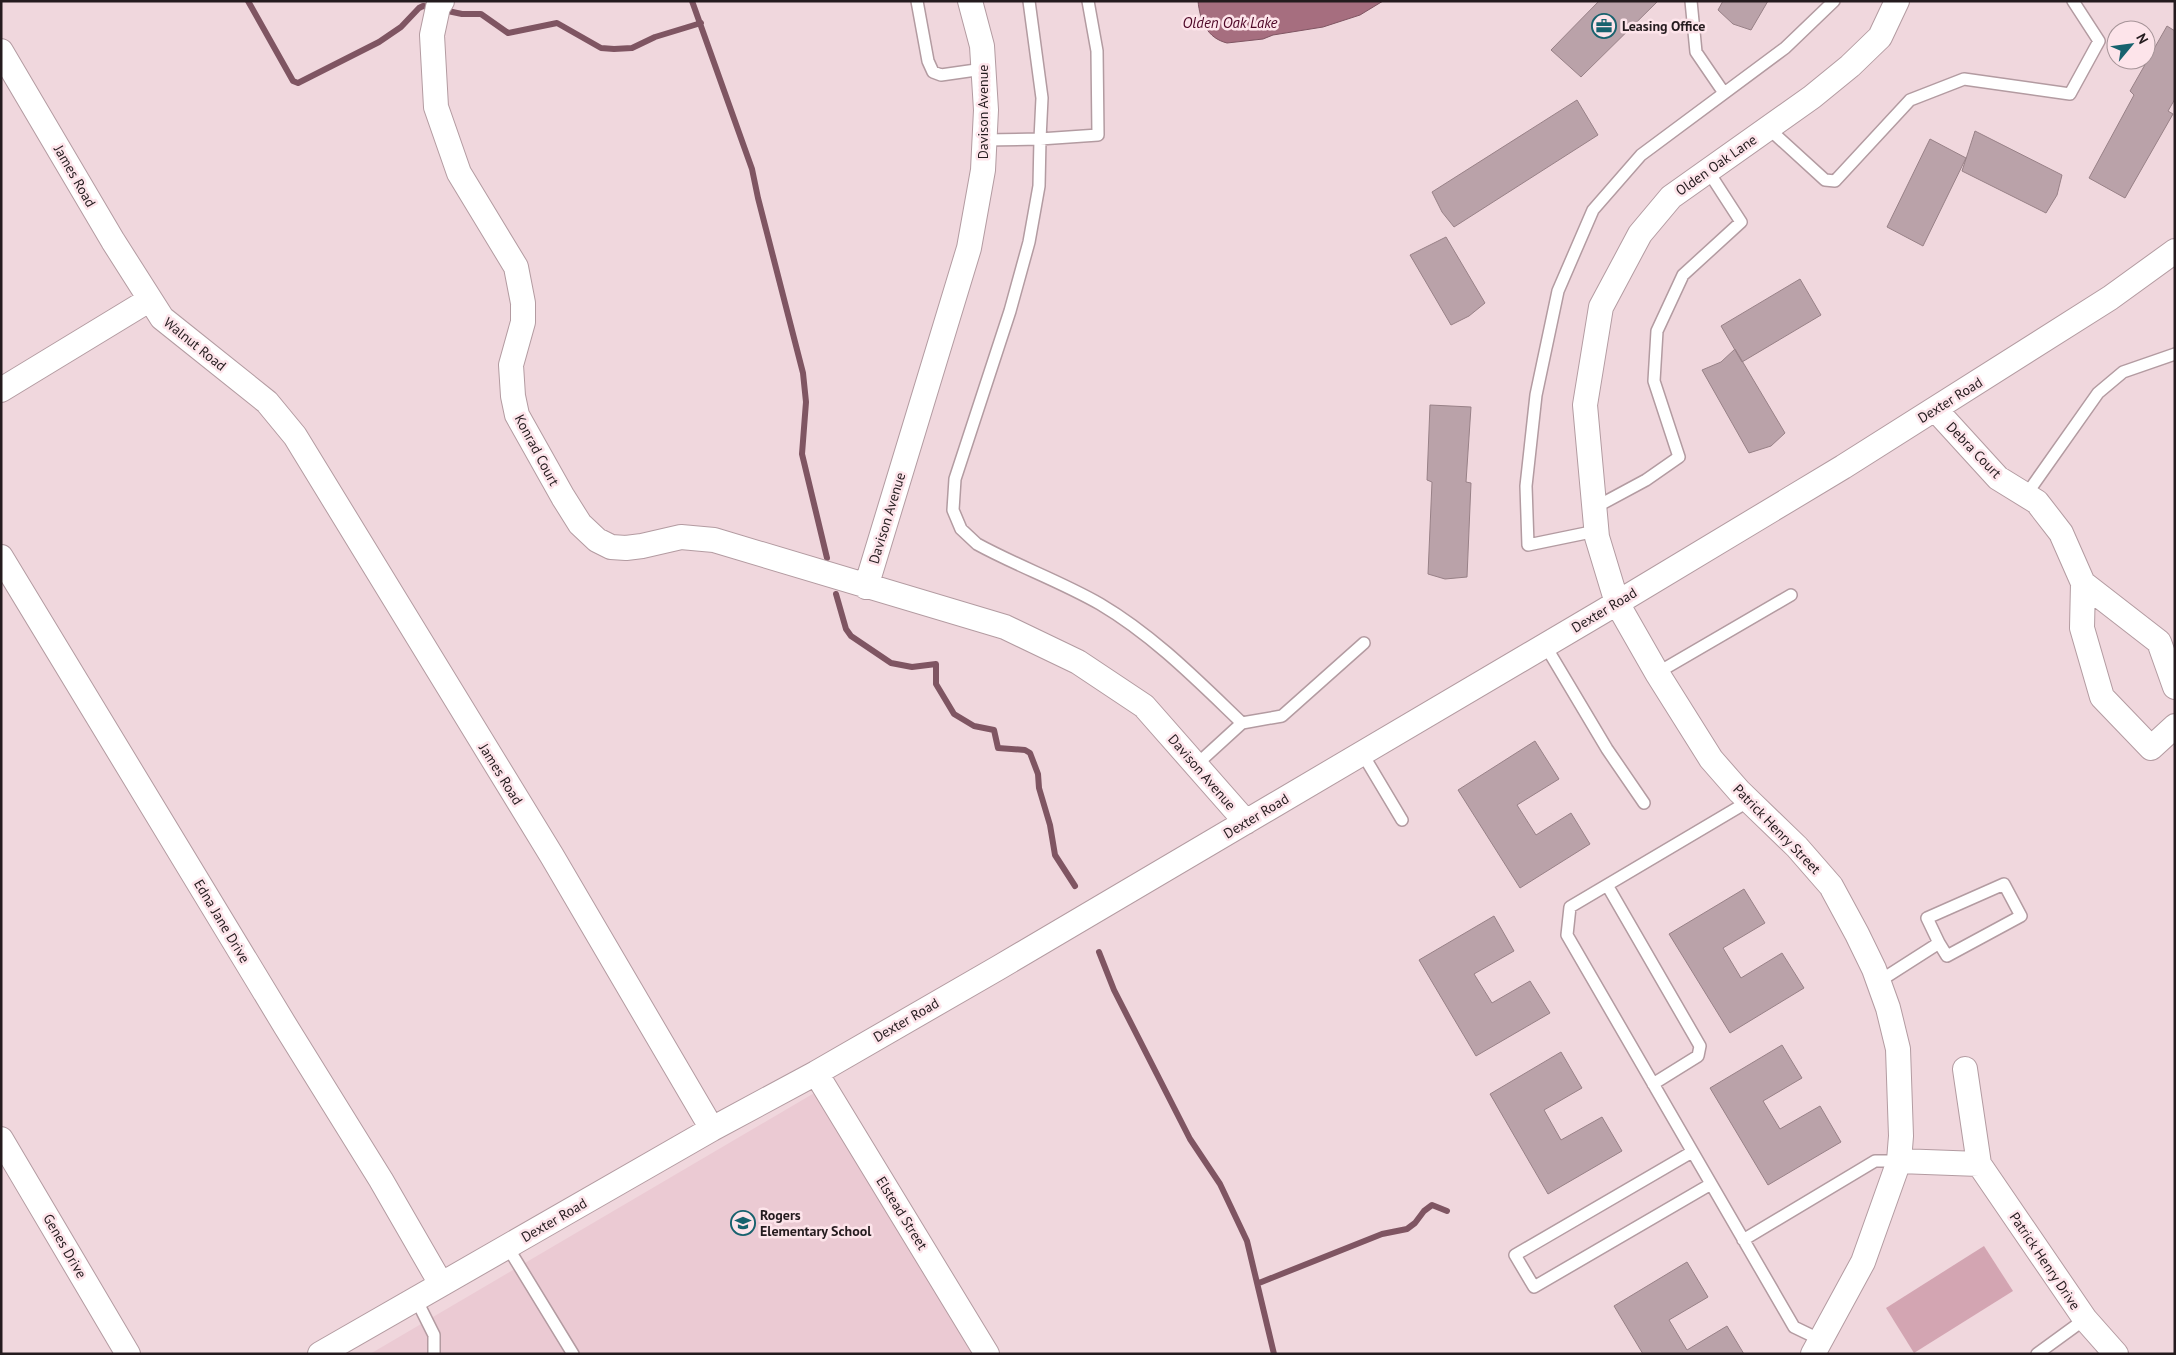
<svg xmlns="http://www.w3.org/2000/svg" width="2176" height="1355" font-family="'PT Sans',sans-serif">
<rect width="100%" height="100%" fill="#f0d7dd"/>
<path fill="#ebcad3" d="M816 1092 972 1354H370Z"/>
<path fill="#d3a5b2" d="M1984 1246 2013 1291 1914 1353 1886 1308Z"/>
<path fill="#a66e7f" stroke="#7f5562" d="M1198 1H1383L1360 15 1323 27 1273 35 1263 39 1227 43C1207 38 1200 21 1198 1Z"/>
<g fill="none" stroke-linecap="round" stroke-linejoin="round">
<path stroke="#7f5562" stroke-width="6" d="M248 1 293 81 298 83 379 42 401 27 419 8 423 6 434 7
M692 1 752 169 758 198 803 373 806 402 802 454 827 558
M443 10 462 14H481L508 33 557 23 601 48 614 49 632 48 655 37 701 23
M836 594 846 629 851 636 891 663 912 667 936 664V684L954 714 974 726 994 730 998 748 1025 750 1030 753 1038 774 1039 788 1050 825 1055 855 1075 886
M1099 952 1114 990 1190 1139 1220 1184 1247 1241 1274 1354
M1259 1283 1382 1234 1407 1229 1415 1223 1424 1211 1432 1205 1447 1211"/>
</g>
<path fill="#baa2a9" stroke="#988187" d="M1599 1H1658L1581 77 1551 50Z
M1723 1H1768L1751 30 1733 24 1718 10Z
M2167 26 2175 31V99L2168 111 2173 114 2125 198 2089 178 2134 95 2130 91Z
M1577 100 1598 135 1454 227 1442 212 1432 192Z
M1975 131 2062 175 2057 195 2046 213 1962 171Z
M1930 139 1966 158 1923 246 1887 227Z
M1446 237 1485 303 1469 316 1451 325 1410 255Z
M1800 279 1821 315 1742 362 1721 326Z
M1735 349 1785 433 1771 446 1749 453 1702 370 1721 362Z
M1430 405 1471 407 1466 482 1471 483 1467 577 1445 579 1428 574 1432 482 1427 480Z
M1535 741 1559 779 1517 805 1536 835 1571 813 1590 844 1520 888 1458 790Z
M1744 889 1765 923 1723 948 1741 978 1782 953 1804 988 1730 1033 1669 934Z
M1494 916 1514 951 1474 974 1492 1003 1530 981 1550 1013 1476 1056 1419 960Z
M1782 1045 1802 1078 1763 1101 1780 1129 1820 1106 1841 1142 1768 1185 1710 1088Z
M1561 1052 1582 1088 1544 1110 1561 1140 1602 1117 1622 1151 1548 1194 1490 1094Z
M1687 1262 1708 1297 1669 1320 1687 1350 1727 1326 1744 1354H1643L1614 1306Z"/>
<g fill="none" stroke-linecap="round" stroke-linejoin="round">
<defs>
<path id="service" d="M917 1 928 61 933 72 941 75 983 69
M1029 1 1042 98 1040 139 1098 135 1097 51 1088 1
M1691 1 1696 52 1724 93
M1768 128 1825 180 1835 181 1910 100 1964 79 2070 94 2099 41 2073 1
M984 140 1040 139 1039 186 1029 242 1010 311 955 479 953 510 961 529 977 544C1017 566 1060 581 1100 604 1154 636 1197 680 1242 723L1196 765
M2026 495 2098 393 2123 372 2175 354
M1594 508 1646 480 1679 457 1654 381 1657 331 1683 275 1741 222 1708 171
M1596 531 1528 545 1526 486 1536 395 1558 291 1593 210 1641 155 1785 48 1834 1
M1545 645 1607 749 1644 803
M1657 673 1791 595
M1242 723 1282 716 1364 643
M1362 753 1402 820
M1749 801 1570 907 1567 935 1794 1327 1821 1340
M1607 885 1700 1046 1698 1056 1653 1084
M1878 982 1939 943 1927 918 2004 884 2021 916 1947 956 1939 943
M1692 1152 1515 1255 1534 1287 1711 1184
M1743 1240 1875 1161H1899
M507 1246 573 1354
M416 1299 434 1335V1354
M2037 1354 2085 1319"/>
<path id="minor" d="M442 1 438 7 432 35 436 107 459 173 516 267 523 303V322L511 365 513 396 517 415 563 497 580 524 597 540 611 547 626 548 642 546 681 537 714 540 1005 627 1078 662 1144 706 1246 822
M1 51 113 241 162 318 267 402 295 436 552 856 712 1129
M1 390 149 300
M1935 409 1998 478 2037 502 2061 533 2083 583 2082 628 2102 697 2151 748 2175 726
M1 557 286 1027 381 1180 441 1284
M2083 583 2159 642 2175 687
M866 587 969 248 983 170 986 110 982 46 970 1
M1965 1069 1979 1164 2085 1319 2116 1354
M816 1073 987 1354
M1 1139 128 1354
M1899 1161 1979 1164
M320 1354 712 1129 816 1073 998 968 1617 603 1843 467 2110 298 2175 251
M1813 1354 1863 1262 1899 1161 1901 1136 1898 1049 1888 1008 1874 969 1857 934 1831 886 1797 847 1739 791 1711 759 1657 673 1617 603 1597 537 1585 405 1601 307 1640 234 1671 197 1812 97 1850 66 1880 37 1897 1"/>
</defs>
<use href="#service" stroke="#b39ba1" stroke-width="14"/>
<use href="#minor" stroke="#b39ba1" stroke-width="26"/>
<use href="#service" stroke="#fff" stroke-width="11"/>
<use href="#minor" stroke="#fff" stroke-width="24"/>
</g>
<defs>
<symbol id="office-ring" viewBox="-11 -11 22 22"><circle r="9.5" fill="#fde4ea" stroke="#17626e" stroke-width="1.5"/><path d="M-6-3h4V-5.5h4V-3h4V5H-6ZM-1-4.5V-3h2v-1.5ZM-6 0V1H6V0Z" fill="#17626e"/></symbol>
<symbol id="school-ring" viewBox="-11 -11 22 22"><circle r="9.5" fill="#fde4ea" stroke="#17626e" stroke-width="1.5"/><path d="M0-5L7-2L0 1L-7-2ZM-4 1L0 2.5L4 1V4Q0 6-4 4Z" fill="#17626e"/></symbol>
</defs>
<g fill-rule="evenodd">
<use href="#office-ring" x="1590" y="12" width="28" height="28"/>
<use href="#school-ring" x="729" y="1209" width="28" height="28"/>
</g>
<g text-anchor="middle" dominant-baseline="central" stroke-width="5" stroke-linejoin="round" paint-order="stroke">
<g font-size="14" font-weight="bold" fill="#241b1e" stroke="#fde4ea" text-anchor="start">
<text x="1622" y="26">Leasing Office</text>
<text x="760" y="1215">Rogers<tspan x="760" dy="16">Elementary School</tspan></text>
</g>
<g font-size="14" fill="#241b1e" stroke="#fde4ea">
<text transform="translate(983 112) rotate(-90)">Davison Avenue</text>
<text transform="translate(1716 165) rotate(-35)">Olden Oak Lane</text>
<text transform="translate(75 176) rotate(60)">James Road</text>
<text transform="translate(195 344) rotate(39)">Walnut Road</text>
<text transform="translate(1950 400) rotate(-32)">Dexter Road</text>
<text transform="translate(537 450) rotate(62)">Konrad Court</text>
<text transform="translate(1974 450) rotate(46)">Debra Court</text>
<text transform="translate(887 518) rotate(-73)">Davison Avenue</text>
<text transform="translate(1604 610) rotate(-31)">Dexter Road</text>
<text transform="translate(1202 772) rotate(49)">Davison Avenue</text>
<text transform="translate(501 774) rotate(58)">James Road</text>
<text transform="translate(1256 816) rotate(-31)">Dexter Road</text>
<text transform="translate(1777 829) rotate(46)">Patrick Henry Street</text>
<text transform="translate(222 921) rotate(59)">Edna Jane Drive</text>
<text transform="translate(906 1020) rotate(-30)">Dexter Road</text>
<text transform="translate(902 1213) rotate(58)">Elstead Street</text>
<text transform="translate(554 1220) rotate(-30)">Dexter Road</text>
<text transform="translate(65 1246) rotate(60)">Genes Drive</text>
<text transform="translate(2045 1261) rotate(56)">Patrick Henry Drive</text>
</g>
<g font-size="15" font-style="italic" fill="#4e0727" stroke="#fde4ea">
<text x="1230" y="22">Olden Oak Lake</text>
</g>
</g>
<rect width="2176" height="1355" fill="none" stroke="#241b1e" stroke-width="5"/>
<g transform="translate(2131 45) rotate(61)"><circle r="24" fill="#fde4ea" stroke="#a69498"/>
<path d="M0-4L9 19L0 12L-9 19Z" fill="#17626e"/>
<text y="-8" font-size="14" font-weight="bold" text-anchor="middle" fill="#241b1e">N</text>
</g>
</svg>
